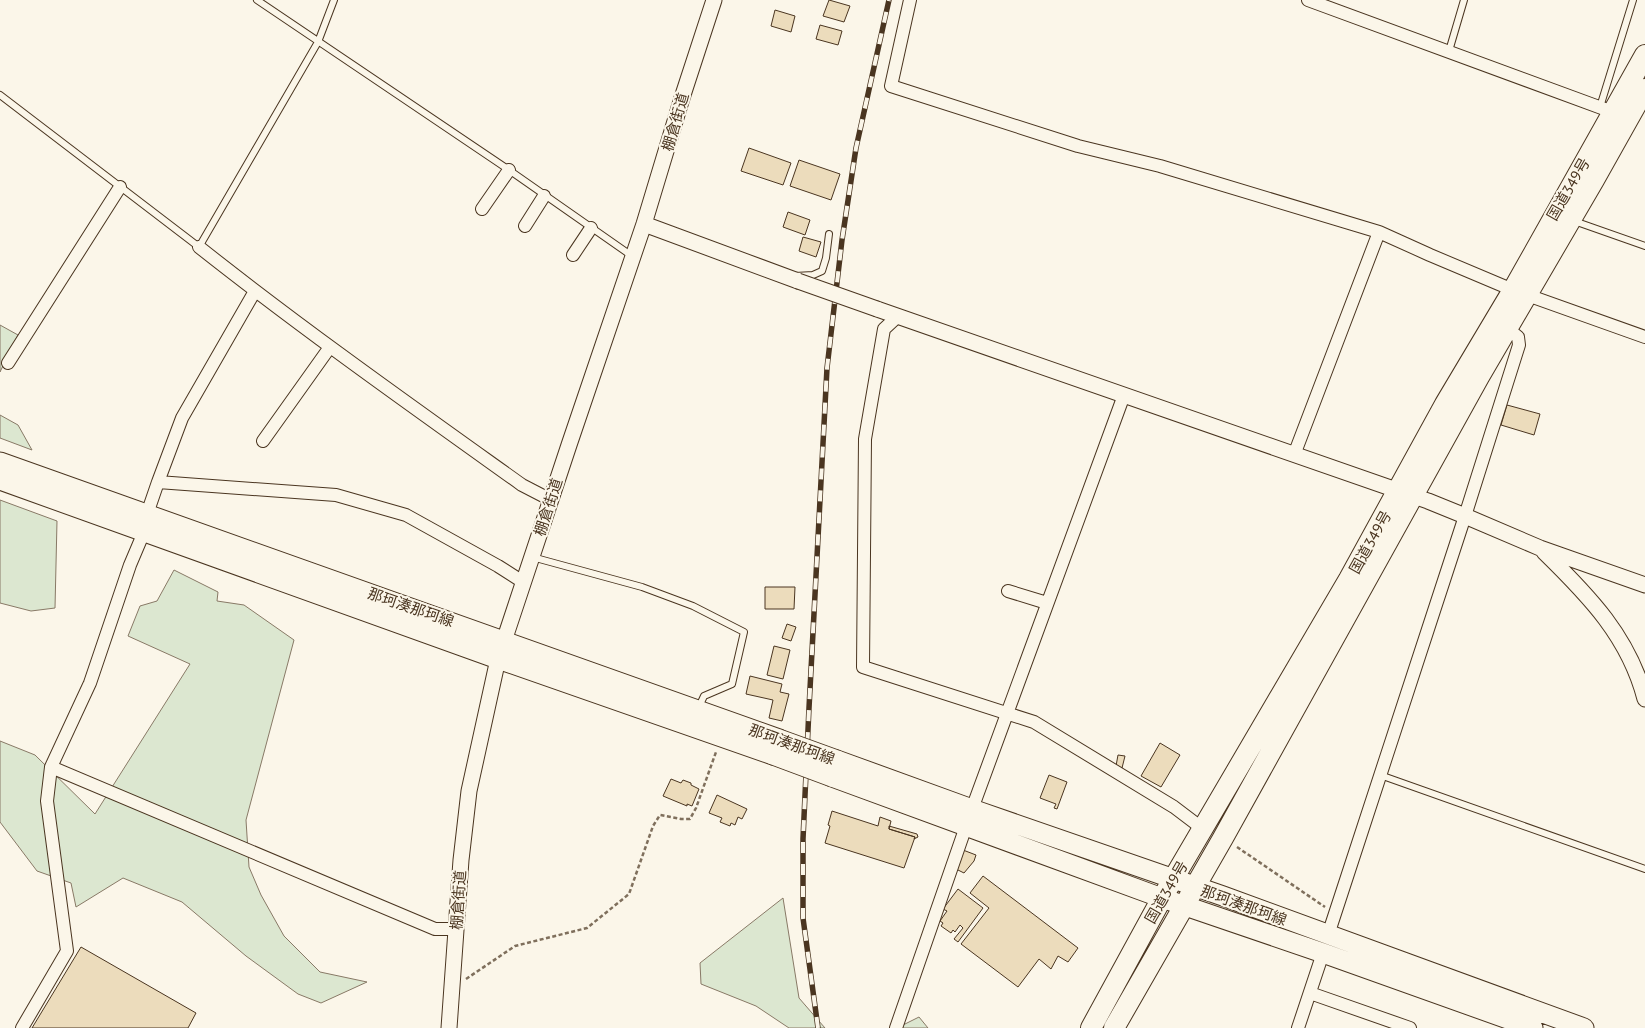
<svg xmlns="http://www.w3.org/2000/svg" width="1645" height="1028" font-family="'PT Sans','Noto Sans JP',sans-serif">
<rect width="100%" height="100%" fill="#fbf6e9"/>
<path fill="#dce7d0" stroke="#887966" d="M0 325 18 335 0 372Z
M0 415 18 425 32 450 0 438Z
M0 500 57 521 55 608 31 611 0 603Z
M174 570 218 592 217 601 244 605 294 640 246 820 249 867 261 895 284 936 320 972 367 982 321 1003 298 994 246 956 182 902 123 878 76 907 71 883 37 871 0 822V741L35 755 95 814 190 664 128 636 140 606 157 601Z
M783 898 799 998 825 1028H789L756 1006 701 984 700 963Z
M919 1017 928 1028H897Z"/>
<path fill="#ecdcbc" stroke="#4a3520" d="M829 0 850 6 844 22 823 16Z
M775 10 795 16 791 32 771 26Z
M820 25 842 31 838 45 816 39Z
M749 148 791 163 783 185 741 171Z
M799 160 840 174 831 200 790 186Z
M788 212 810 220 805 235 783 227Z
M803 237 821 242 816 257 799 251Z
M1507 405 1540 414 1534 435 1501 425Z
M765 587H795L794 609H765Z
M787 624 796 627 791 641 782 638Z
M774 646 790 650 783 679 767 675Z
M750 676 782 684 780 692 789 694 782 721 769 718 773 700 746 694Z
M1160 743 1180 755 1161 787 1141 776Z
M1118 755 1125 756 1122 768 1116 766Z
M1049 775 1067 782 1057 809 1054 808 1056 804 1040 798Z
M671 779 681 783 683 780 691 783V785L699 789 692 806 687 804V806L663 796Z
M717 795 747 809 742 819 738 817 735 825 731 823 730 826 720 822 722 818 709 813Z
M832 811 878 826 880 817 891 821 889 829 915 837 904 868 825 843 830 826 828 825Z
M889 826 917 834 918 837 914 839 915 837 889 829Z
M963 850 976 855 974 861 964 873 956 869Z
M983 876 1078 948 1068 962 1058 956 1051 969 1039 959 1018 987 961 944 989 908 970 893Z
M958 889 983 908 958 942 954 939 963 928 960 925 955 932 953 930 951 933 941 926 943 923 940 921 947 911 943 909Z
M81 947 196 1013 188 1028H32Z"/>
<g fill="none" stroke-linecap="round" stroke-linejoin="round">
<defs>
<path id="service" d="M257 0 509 170 632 256
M1449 51 1464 0
M0 95 199 247 318 42 334 0
M1600 107 1633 0
M1574 221 1645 246
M795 276 813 275 822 271 826 258 829 234
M532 557 642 587 693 606 744 632 732 684 704 696 698 709
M1380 775 1645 869"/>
<path id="minor" d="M910 0 891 86 1078 146 1160 166 1379 232 1430 255 1513 290 1645 337
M1308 0 1618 114
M482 209 509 170
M525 226 544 196
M199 247C304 330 413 407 522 485L551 500
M573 255 591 228
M898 316 884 329 865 439 863 667 1034 722 1174 807 1203 829
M8 363 120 187
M263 441 330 347
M1294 455 1379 232
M158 482 336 495 406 515 498 566 523 582
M1008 591 1047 603
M51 767 435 929H456
M1328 935 1465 516 1519 345 1518 337 1508 329
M1310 993 1410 1028
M22 1028 67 951 47 801 51 767 90 683 130 565 144 532 147 514 158 482 182 418 255 291
M896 1028 972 809 1124 395
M1298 1028 1323 953"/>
<path id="tertiary" d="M644 224 798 281
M877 309 1428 501 1465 516 1540 548 1645 585
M1544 552C1589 596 1629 637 1645 699
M449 1028 461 860 469 791 498 659 569 445 644 224 682 98 714 0"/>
<path id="primary" d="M0 462 779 739
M0 480 498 659 773 755
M837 760 972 809 1223 896 1584 1028
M832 777 1162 898 1323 953 1533 1028"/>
<path id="trunk" d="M1091 1028 1162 898 1349 579 1445 404 1513 290 1645 55
M1114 1028 1223 838 1479 377 1594 180 1645 89"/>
</defs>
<use href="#service" stroke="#4a3520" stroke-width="8"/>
<use href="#minor" stroke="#4a3520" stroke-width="14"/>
<use href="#tertiary" stroke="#4a3520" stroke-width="17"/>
<use href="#primary" stroke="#4a3520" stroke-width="21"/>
<use href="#trunk" stroke="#4a3520" stroke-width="22"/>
<path stroke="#7f6f5c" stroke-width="2.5" stroke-dasharray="4 2.5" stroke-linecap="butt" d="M1237 847 1325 907
M466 979 515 946 587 928 629 894 653 826 660 815 681 819H690L696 808 716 752"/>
<use href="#service" stroke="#fbf6e9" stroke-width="6"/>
<use href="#minor" stroke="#fbf6e9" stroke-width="12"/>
<use href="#tertiary" stroke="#fbf6e9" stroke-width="15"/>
<use href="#primary" stroke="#fbf6e9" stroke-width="19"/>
<use href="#trunk" stroke="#fbf6e9" stroke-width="20"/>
<defs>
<path id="rail" d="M818 1028 803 918V839L809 708 827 368 842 240 856 148 889 0"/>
</defs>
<use href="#rail" stroke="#4a3520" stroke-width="5.5"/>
<use href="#rail" stroke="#fbf6e9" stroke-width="4" stroke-dasharray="11" stroke-linecap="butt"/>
<defs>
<path id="tertiary-bridge" d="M798 281 877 309"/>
<path id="primary-bridge" d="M779 739 837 760
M773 755 832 777"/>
</defs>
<use href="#tertiary-bridge" stroke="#4a3520" stroke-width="17" stroke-linecap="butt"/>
<use href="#primary-bridge" stroke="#4a3520" stroke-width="21" stroke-linecap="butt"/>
<use href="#tertiary-bridge" stroke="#fbf6e9" stroke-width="15"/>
<use href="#primary-bridge" stroke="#fbf6e9" stroke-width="19"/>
</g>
<g text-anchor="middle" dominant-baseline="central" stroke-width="4" stroke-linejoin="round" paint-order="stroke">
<g font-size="15" fill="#4a3520" stroke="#fbf6e9">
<text transform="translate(675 122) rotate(-74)">棚倉街道</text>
<text transform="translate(1568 189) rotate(-60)">国道349号</text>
<text transform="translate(548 507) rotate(-72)">棚倉街道</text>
<text transform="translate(1370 542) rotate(-61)">国道349号</text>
<text transform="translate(411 607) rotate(19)">那珂湊那珂線</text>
<text transform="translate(792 744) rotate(20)">那珂湊那珂線</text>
<text transform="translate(1166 892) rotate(-60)">国道349号</text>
<text transform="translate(458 900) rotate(-86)">棚倉街道</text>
<text transform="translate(1244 905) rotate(20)">那珂湊那珂線</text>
</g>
</g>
</svg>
